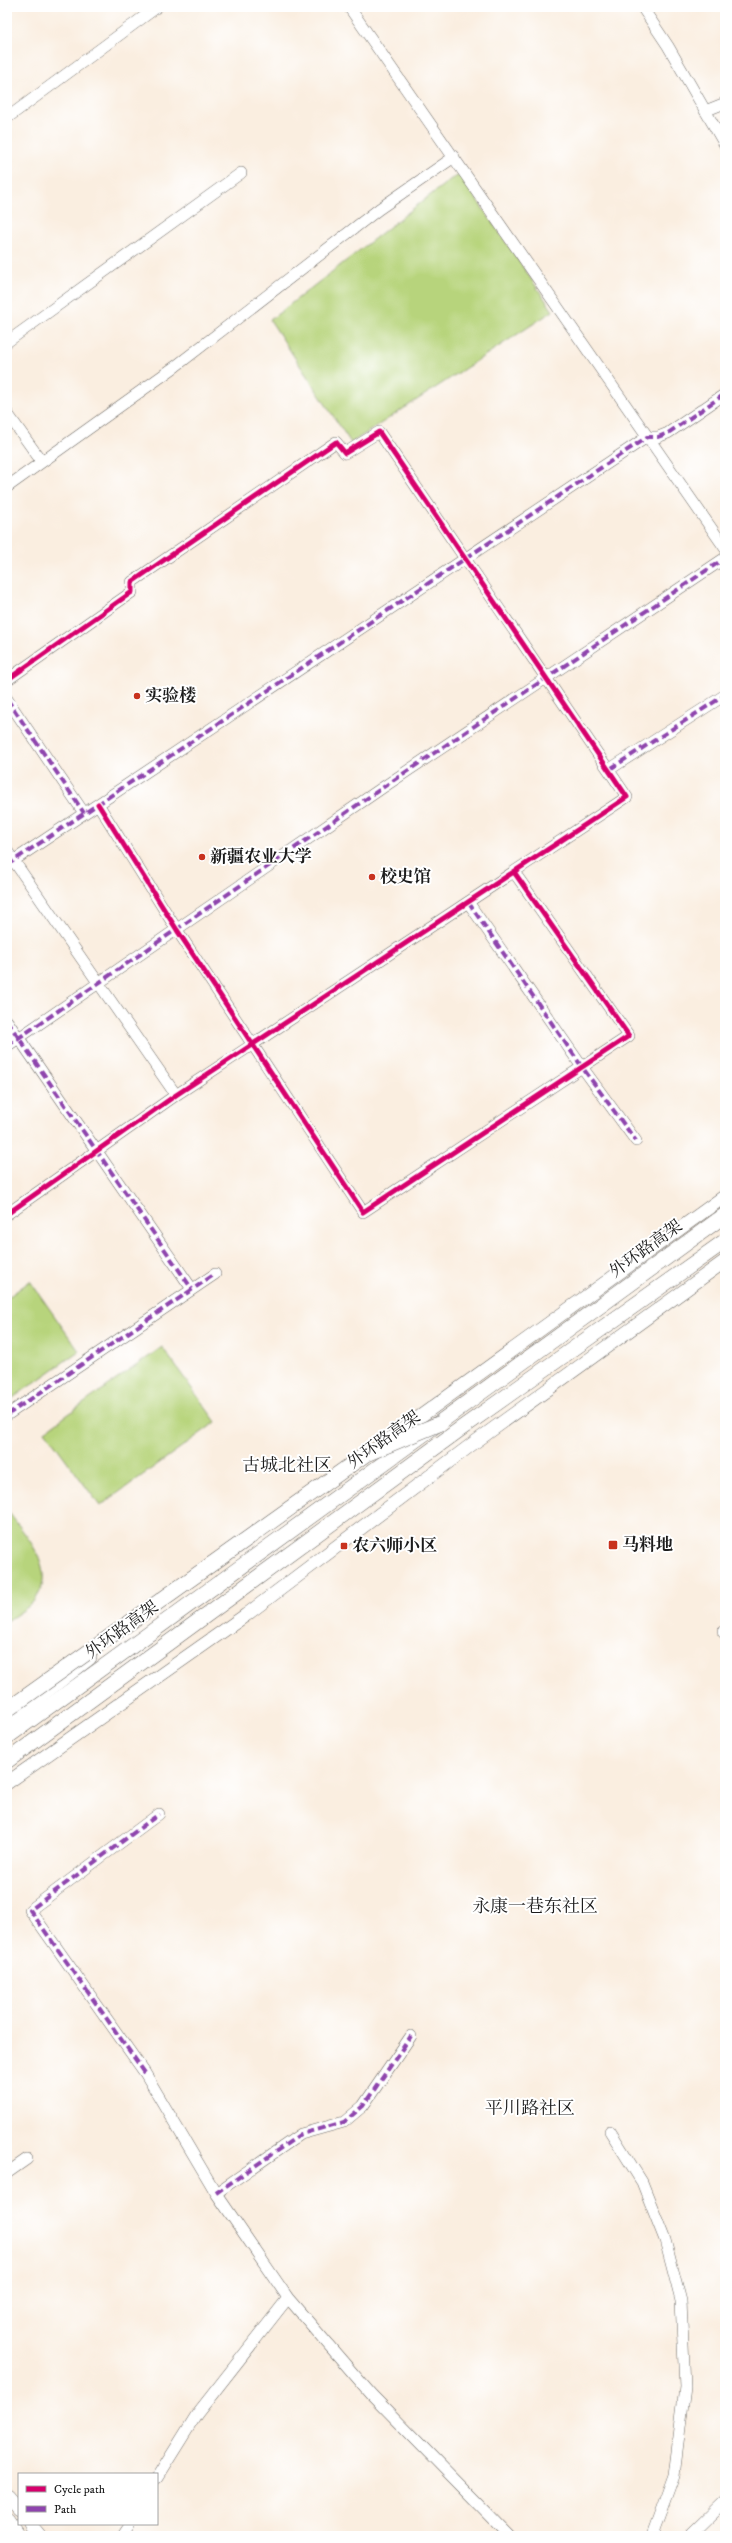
<svg xmlns="http://www.w3.org/2000/svg" width="732" height="2543" font-family="'IM FELL DW Pica','Noto Serif SC',serif">
<rect width="100%" height="100%" fill="#fff"/>
<filter id="ink" filterUnits="userSpaceOnUse"><feTurbulence type="fractalNoise" baseFrequency=".025" numOctaves="2"/><feDisplacementMap in="SourceGraphic" scale="8" xChannelSelector="R" yChannelSelector="G"/><feConvolveMatrix kernelMatrix="1 2 1 2 8 2 1 2 1" color-interpolation-filters="sRGB"/></filter>
<filter id="wash" filterUnits="userSpaceOnUse"><feTurbulence type="fractalNoise" baseFrequency=".012" numOctaves="4" result="noise"/><feDisplacementMap in="SourceGraphic" scale="16" xChannelSelector="R" yChannelSelector="G"/><feGaussianBlur stdDeviation="0.9" result="paint"/><feColorMatrix in="noise" values="0 0 0 0 0 0 0 0 0 0 0 0 0 0 0 0 0 1.4 0 .05"/><feComposite in="paint" operator="in"/></filter>
<g filter="url(#wash)">
<rect width="100%" height="100%" fill="#faeee0"/>
<path fill="#b7d47b" stroke="#6a784c" d="M460 175 553 311 351 443 270 320 451 179Z
M30 1281 79 1351 10 1400 7 1395V1298Z
M162 1347 216 1422 100 1506 45 1431Z
M7 1510C26 1536 63 1574 30 1605 23 1611 14 1616 7 1621Z"/>
</g>
<g filter="url(#ink)">
<g fill="none" stroke-linecap="round" stroke-linejoin="round">
<defs>
<path id="minor" d="M349 7 725 548
M642 7 668 46 725 145
M705 111 725 103
M7 118 157 7
M7 342 241 173
M7 413 42 462
M7 487 176 366 379 209 454 157
M7 680 132 592V582L336 442 345 453 379 432 627 797 176 1095 7 1214
M7 699 84 813
M610 769 725 695
M98 804 177 930 363 1212 629 1036 514 872
M7 851 176 1095
M7 865 647 437H658L668 433 725 394
M468 902 582 1067 636 1141
M7 1021 192 1289
M7 1046 382 788 725 558
M7 1415 215 1274
M723 1632 725 1634
M159 1814 30 1910 145 2073 216 2193 288 2298 371 2394 510 2536
M610 2131 642 2182 665 2240 681 2301 685 2387 674 2476 652 2536
M7 2173 27 2159
M216 2193 301 2134 344 2122 363 2106 411 2036
M157 2478 197 2414 288 2298
M121 2536 129 2524
M690 2536 725 2502"/>
<path id="major" d="M385 1442 725 1196
M7 1722 90 1658
M7 1783 246 1615 471 1445 725 1261
M7 2496 19 2510
M30 2524 40 2536"/>
<path id="highway" d="M7 1737 725 1215
M7 1761 459 1430 725 1241
M7 2521 17 2536"/>
</defs>
<use href="#minor" stroke="#6a6661" stroke-width="12"/>
<use href="#major" stroke="#6a6661" stroke-width="14"/>
<use href="#highway" stroke="#6a6661" stroke-width="16"/>
<use href="#minor" stroke="#fff" stroke-width="11"/>
<use href="#major" stroke="#fff" stroke-width="13"/>
<use href="#highway" stroke="#fff" stroke-width="15"/>
<defs>
<path id="highway-bridge" d="M7 1710 366 1454 441 1423"/>
</defs>
<use href="#highway-bridge" stroke="#6a6661" stroke-width="16" stroke-linecap="butt"/>
<use href="#highway-bridge" stroke="#fff" stroke-width="15"/>
<path stroke="#8e44ad" stroke-width="4" stroke-dasharray="8 4" stroke-linecap="butt" d="M7 699 84 813
M610 769 725 695
M7 865 647 437H658L668 433 725 394
M468 902 582 1067 636 1141
M7 1021 192 1289
M7 1046 382 788 725 558
M7 1415 215 1274
M145 2073 30 1910 159 1814
M216 2193 301 2134 344 2122 363 2106 411 2036"/>
<defs>
<path id="cycleway" d="M7 680 132 592V582L336 442 345 453 379 432 627 797 176 1095 7 1214
M98 804 177 930 363 1212 629 1036 514 872"/>
</defs>
<use href="#cycleway" stroke="#fff" stroke-width="8"/>
<use href="#cycleway" stroke="#d6006c" stroke-width="5"/>
</g>
</g>
<g fill="#c8321e" stroke="#fff" stroke-width="1.5">
<circle cx="137" cy="696" r="4"/>
<circle cx="202" cy="857" r="4"/>
<circle cx="372" cy="877" r="4"/>
<rect x="608" y="1540" width="10" height="10" rx="2"/>
<rect x="340" y="1542" width="8" height="8" rx="2"/>
</g>
<g text-anchor="middle" dominant-baseline="central" stroke-width="4" stroke-linejoin="round" paint-order="stroke">
<g font-size="17" font-weight="bold" fill="#1c1c1c" stroke="#fff" text-anchor="start">
<text x="145" y="696">实验楼</text>
<text x="210" y="857">新疆农业大学</text>
<text x="380" y="877">校史馆</text>
<text x="622" y="1545">马料地</text>
<text x="352" y="1546">农六师小区</text>
</g>
<g font-size="17" fill="#1c1c1c" stroke="#fff">
<text transform="translate(646 1249) rotate(-36)">外环路高架</text>
<text transform="translate(384 1440) rotate(-36)">外环路高架</text>
<text transform="translate(122 1630) rotate(-36)">外环路高架</text>
</g>
<g font-size="18" fill="#1c1c1c" stroke="#fff">
<text x="287" y="1466">古城北社区</text>
<text x="535" y="1907">永康一巷东社区</text>
<text x="530" y="2109">平川路社区</text>
</g>
</g>
<rect width="732" height="2543" fill="none" stroke="#fff" stroke-width="24"/>
<rect x="18" y="2473" width="140" height="52" fill="#ffffff" stroke="#a4a4a4"/>
<rect x="26" y="2486" width="20" height="6" fill="#d6006c" stroke="#a4a4a4"/>
<text x="54" y="2493" font-size="12" fill="#1c1c1c">Cycle path</text>
<rect x="26" y="2506" width="20" height="6" fill="#8e44ad" stroke="#a4a4a4"/>
<text x="54" y="2513" font-size="12" fill="#1c1c1c">Path</text>
</svg>
